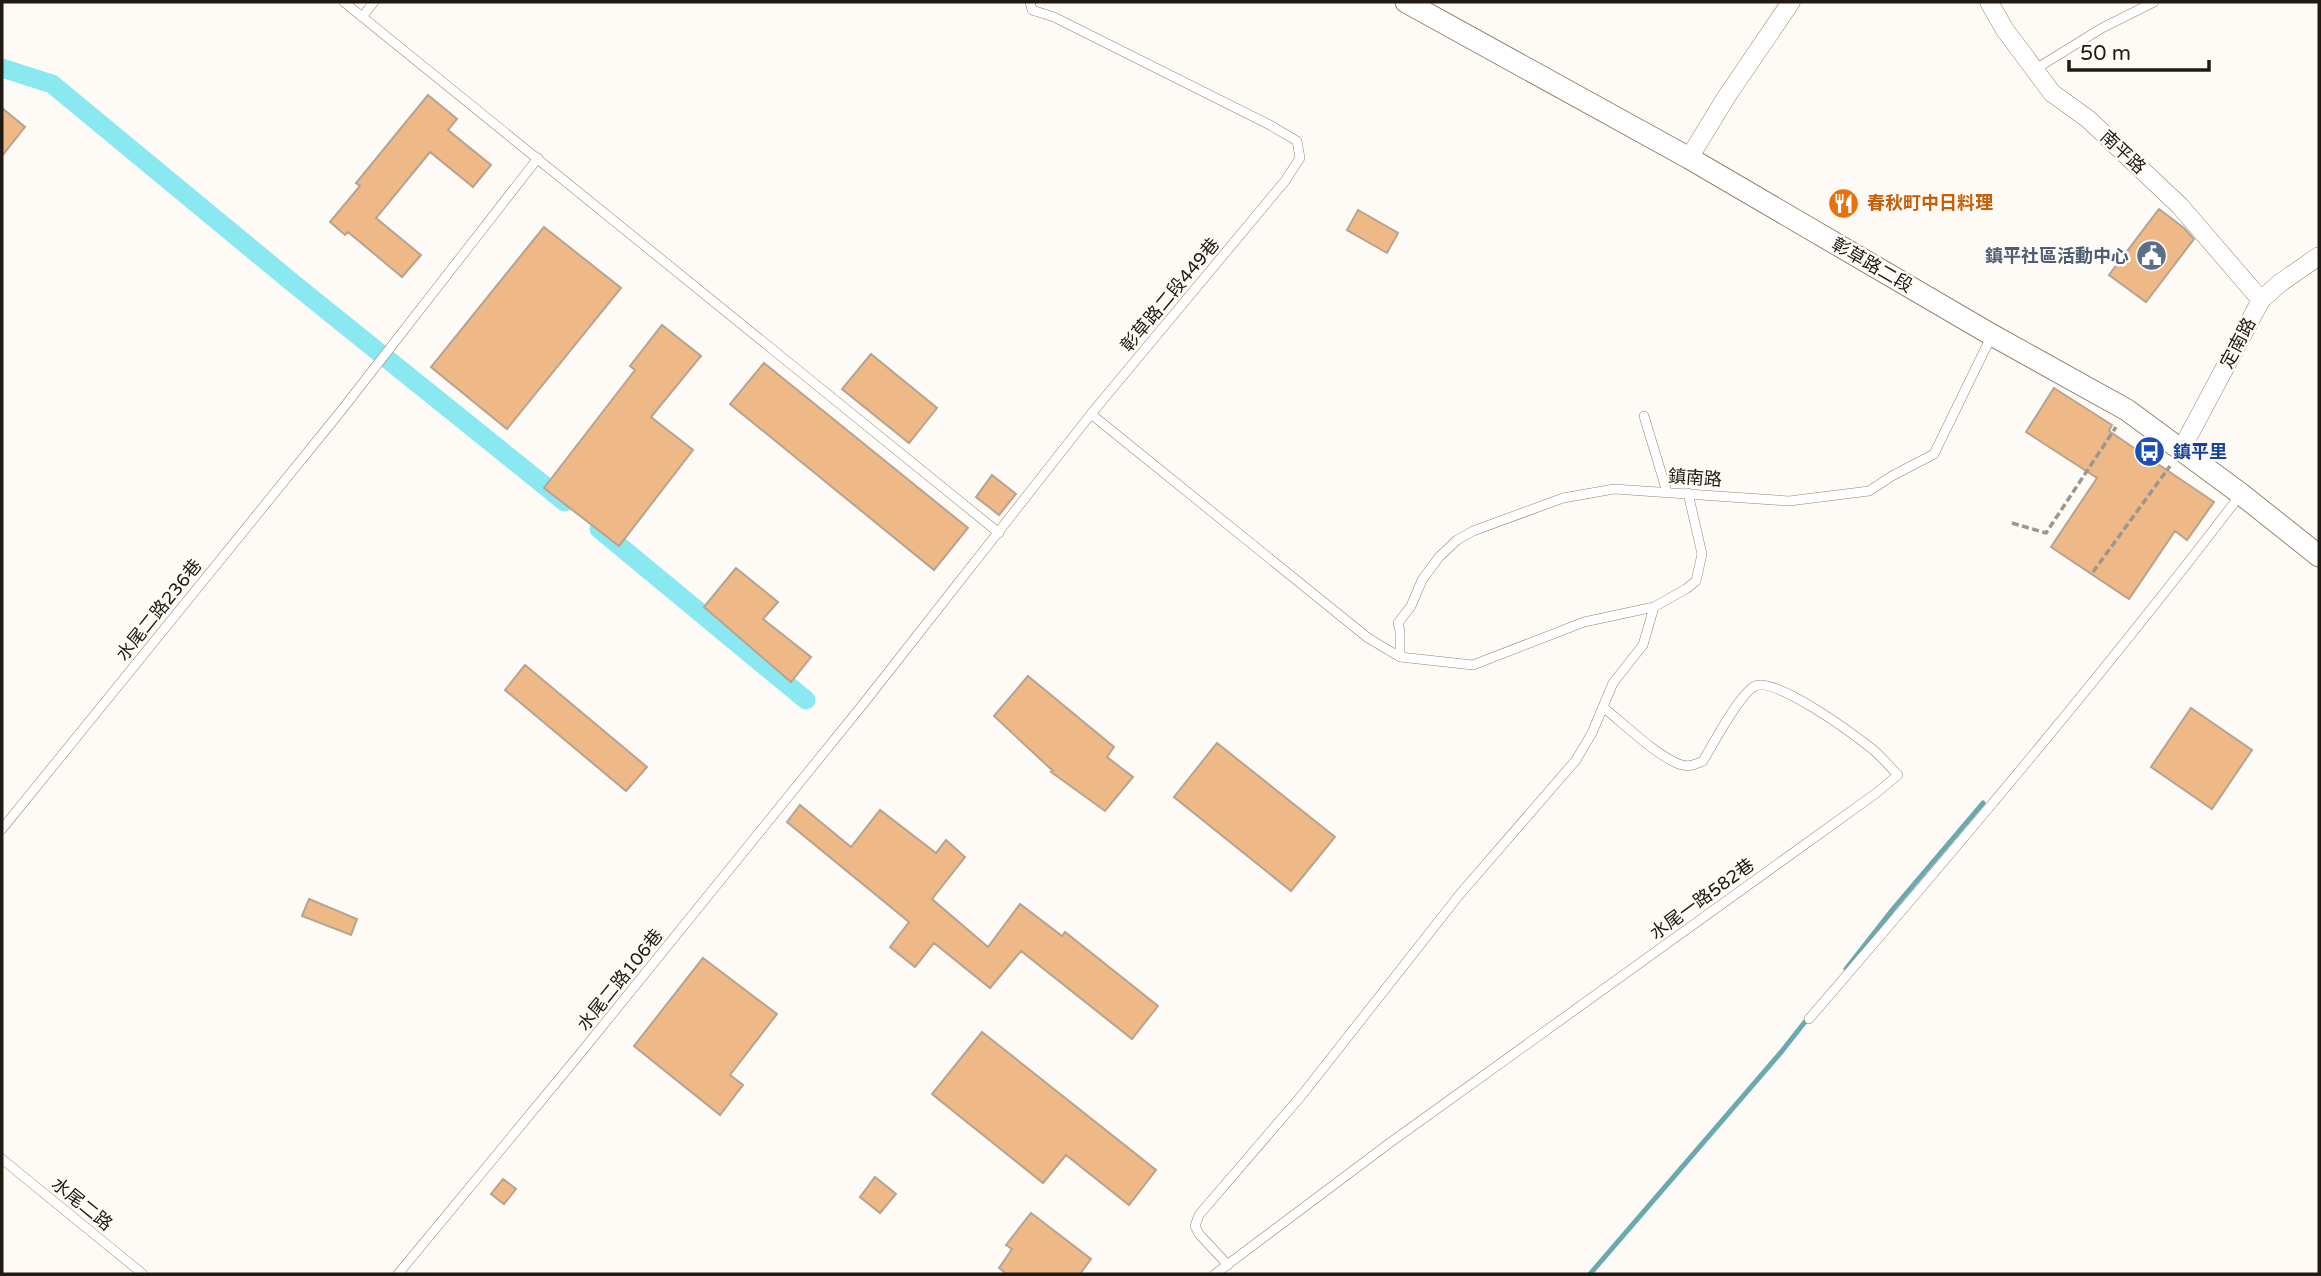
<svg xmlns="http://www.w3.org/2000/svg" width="2321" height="1276" font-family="'Varela Round','Noto Sans TC',sans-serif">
<rect width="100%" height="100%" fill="#fefaf6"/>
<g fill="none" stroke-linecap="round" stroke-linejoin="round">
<path stroke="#6aaaae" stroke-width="5" d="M1846 969 1893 909 1983 803
M1590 1274 1782 1051 1808 1018"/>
<path stroke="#8ae8f1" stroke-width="19" d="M2 68 52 84 294 284 565 502
M599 529 806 700"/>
</g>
<path fill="#eeb986" stroke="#b6a391" stroke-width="2" d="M428 95 457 119 448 130 491 165 473 187 430 152 376 218 421 255 402 277 348 232 345 235 330 222 360 186 356 183Z
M2 108 25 127 2 156Z
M2159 209 2184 228 2194 239 2146 302 2109 275Z
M1358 210 1398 233 1387 253 1347 230Z
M544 227 621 288 507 429 431 367Z
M662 325 701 356 651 417 693 450 619 546 544 488 635 370 630 366Z
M871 354 937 408 909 443 842 389Z
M764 363 968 528 934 570 730 404Z
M2054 388 2112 425 2109 431 2214 502 2187 540 2175 531 2129 599 2051 547 2097 478 2026 432Z
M992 475 1016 494 999 515 976 497Z
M736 568 778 602 763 619 811 657 791 682 704 607Z
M525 665 647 767 626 791 505 690Z
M1028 676 1114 747 1107 757 1133 777 1105 811 1051 772 1053 771 994 716Z
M2191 708 2252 750 2212 809 2151 767Z
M1217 743 1335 837 1291 891 1174 797Z
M800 805 851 847 880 810 936 853 946 840 965 857 932 899 988 947 1020 904 1062 936 1065 932 1158 1006 1132 1039 1021 951 990 988 934 943 915 967 890 947 909 922 787 822Z
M309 899 357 919 351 935 302 916Z
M703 958 777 1014 730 1075 743 1085 720 1115 634 1046Z
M982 1032 1156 1170 1129 1205 1066 1155 1043 1183 932 1094Z
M875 1177 896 1194 880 1213 860 1197Z
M503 1179 516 1189 504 1204 491 1194Z
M1031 1213 1091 1259 1080 1274H1007L999 1268 1012 1249 1006 1245Z"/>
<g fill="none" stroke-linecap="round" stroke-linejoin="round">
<defs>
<path id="service" d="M344 2 999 533
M362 17 374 2
M2034 70 2102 28 2154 2
M1091 414 1368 638 1400 657 1473 665 1584 622 1654 607 1686 589 1696 581 1702 554 1688 493
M1644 416 1667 492
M1400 657V631L1398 623 1411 606 1422 580 1439 557 1457 540 1473 531 1563 498 1614 489 1789 501 1869 491 1892 476 1934 454 1992 335
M2 829 341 411 538 158
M1809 1019C1957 847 2103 675 2241 494
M2 1159 143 1274
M1228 1265 1199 1234 1195 1226 1199 1215 1302 1095 1460 894 1576 760 1592 733 1613 683 1643 645 1654 607
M398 1274 579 1055 864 703 1091 414 1285 181 1300 158 1297 141 1270 125 1054 17 1032 10 1030 2
M1215 1274 1391 1142 1875 794 1898 775C1889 766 1881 756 1871 748 1852 733 1776 677 1755 686 1740 693 1713 744 1703 761 1696 764 1690 767 1682 765 1660 759 1623 723 1604 708"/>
<path id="minor" d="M1989 2 2005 30 2052 93 2088 119 2180 206 2261 300
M1689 158 1727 96 1791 2
M2181 450 2261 300 2280 283 2319 256"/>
<path id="tertiary" d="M1406 2 1689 158 1992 335 2127 410 2241 494 2319 556"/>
</defs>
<use href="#service" stroke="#978372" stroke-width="10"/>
<use href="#minor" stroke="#978372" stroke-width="19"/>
<use href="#tertiary" stroke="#978372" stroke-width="23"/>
<path stroke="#9c9691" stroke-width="3.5" stroke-dasharray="7 3.5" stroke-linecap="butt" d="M2012 523 2046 533 2116 427
M2093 572 2170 466"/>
<use href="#service" stroke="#fff" stroke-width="9"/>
<use href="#minor" stroke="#fff" stroke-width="18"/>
<use href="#tertiary" stroke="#fff" stroke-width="21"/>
</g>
<defs>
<symbol id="restaurant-disc" viewBox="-11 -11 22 22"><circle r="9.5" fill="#e8710a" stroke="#fefaf6"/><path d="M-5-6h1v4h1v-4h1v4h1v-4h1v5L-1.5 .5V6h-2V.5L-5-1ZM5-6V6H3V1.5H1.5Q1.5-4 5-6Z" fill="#fff"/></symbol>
<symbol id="civic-disc" viewBox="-11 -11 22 22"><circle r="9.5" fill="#5c6f8a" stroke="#fefaf6"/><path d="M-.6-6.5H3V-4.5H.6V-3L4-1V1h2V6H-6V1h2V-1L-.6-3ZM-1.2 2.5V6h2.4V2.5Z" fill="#fff"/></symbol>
<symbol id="bus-disc" viewBox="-11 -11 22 22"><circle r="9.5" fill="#1a4fb4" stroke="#fefaf6"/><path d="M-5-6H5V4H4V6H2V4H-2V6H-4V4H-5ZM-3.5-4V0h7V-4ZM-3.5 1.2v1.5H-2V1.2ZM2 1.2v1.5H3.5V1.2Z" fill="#fff"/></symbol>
</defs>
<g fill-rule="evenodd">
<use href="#restaurant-disc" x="1826" y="186" width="35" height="35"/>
<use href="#civic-disc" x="2134" y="238" width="35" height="35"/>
<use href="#bus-disc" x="2132" y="434" width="35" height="35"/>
</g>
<g text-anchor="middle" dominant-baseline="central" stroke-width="5" stroke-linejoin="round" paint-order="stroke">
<g font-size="18" fill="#211a13" stroke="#fefaf6">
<text transform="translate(2123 152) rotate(43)">南平路</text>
<text transform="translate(1872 265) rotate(30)">彰草路二段</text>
<text transform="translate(1170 295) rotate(-50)">彰草路二段449巷</text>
<text transform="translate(2238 343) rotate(-62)">定南路</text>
<text transform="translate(1695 478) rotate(4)">鎮南路</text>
<text transform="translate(159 610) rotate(-51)">水尾二路236巷</text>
<text transform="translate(1702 899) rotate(-36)">水尾一路582巷</text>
<text transform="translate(620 980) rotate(-51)">水尾二路106巷</text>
<text transform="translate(82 1204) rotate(39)">水尾二路</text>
</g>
<g font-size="18" font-weight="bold" fill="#c56008" stroke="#fefaf6" text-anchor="start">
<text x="1867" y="203">春秋町中日料理</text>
</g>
<g font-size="18" font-weight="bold" fill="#4e5e75" stroke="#fefaf6" text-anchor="end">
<text x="2129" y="256">鎮平社區活動中心</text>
</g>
<g font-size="18" font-weight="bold" fill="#164399" stroke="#fefaf6" text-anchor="start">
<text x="2173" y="452">鎮平里</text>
</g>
</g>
<rect width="2321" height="1276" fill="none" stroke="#211a13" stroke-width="7"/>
<path d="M2069 60v10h140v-10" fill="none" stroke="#211a13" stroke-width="3.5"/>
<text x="2080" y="60" font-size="21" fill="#211a13" stroke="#fefaf6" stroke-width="5" paint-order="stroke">50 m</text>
</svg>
